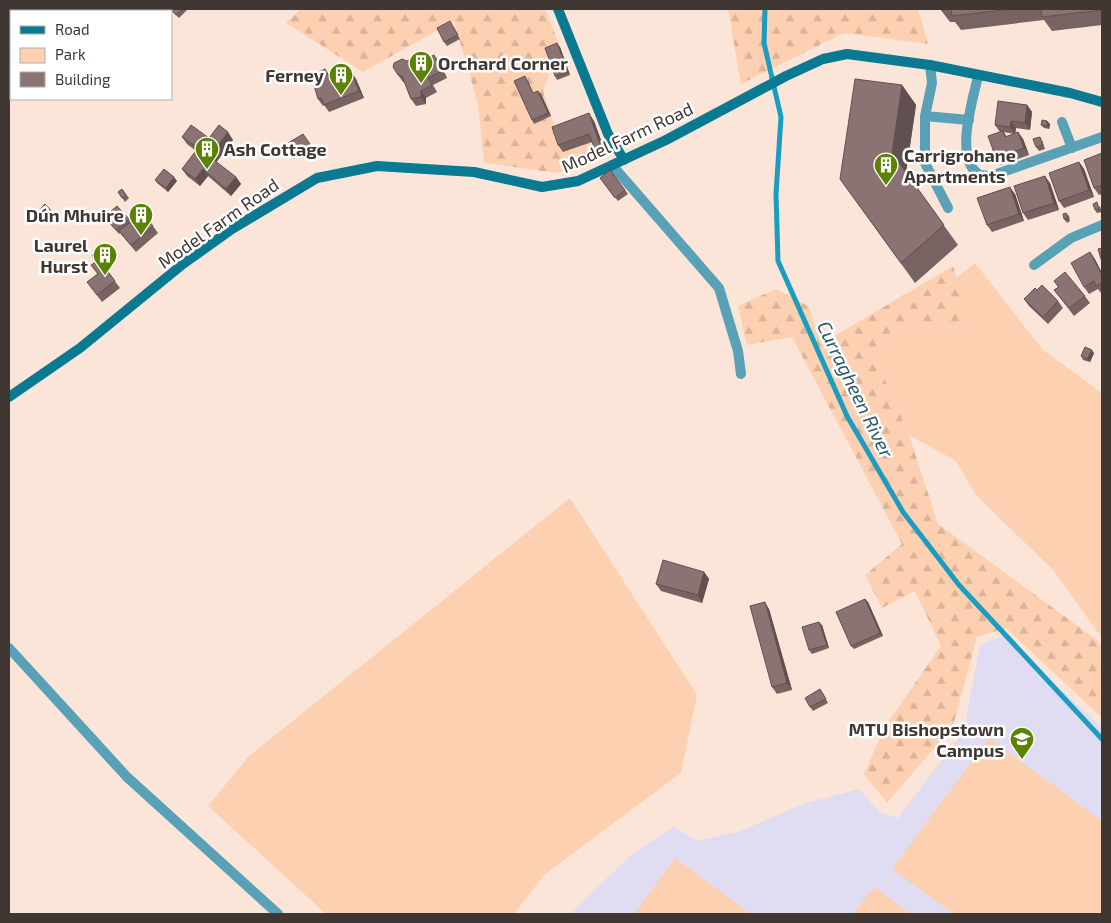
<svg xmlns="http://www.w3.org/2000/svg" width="1111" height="923" font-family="'Exo 2',sans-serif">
<defs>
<pattern id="forest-firs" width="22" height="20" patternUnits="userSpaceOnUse" patternTransform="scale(1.25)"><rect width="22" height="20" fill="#fed0b2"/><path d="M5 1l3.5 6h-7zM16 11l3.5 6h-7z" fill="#dbb39a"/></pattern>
</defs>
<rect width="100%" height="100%" fill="#fae5d8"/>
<path fill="#e0dcf2" d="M1003 636 1102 727V914H570L632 854 673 827 698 841 738 832 803 804 859 789 880 813 898 818 964 731 980 645Z"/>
<path fill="#fed0b2" d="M975 263 1043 350 1102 393V638L1053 570 976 495 956 461 909 435 875 356 901 325 970 327 955 279Z
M570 498 697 695 681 773 544 875 514 914H326L208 806 249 756Z
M989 738 1102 821V914H954L892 869Z
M675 858 751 914H634Z
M874 887 911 914H853Z"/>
<path fill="url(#forest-firs)" d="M301 9H545L560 47 547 52 549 76 543 91 563 152 594 141 600 157 557 173 484 163 478 104 454 21 363 72 286 23Z
M728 9H918L928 44 844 33 741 84Z
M953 266 970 327 901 325 875 356 909 435 938 524 1097 640 1102 648V718L1006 628 977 637 953 726 887 803 864 774 884 728 941 646 915 591 882 608 865 575 902 544 792 337 747 345 738 306 776 289 808 306 821 344Z"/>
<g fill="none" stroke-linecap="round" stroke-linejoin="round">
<path stroke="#1c9dc0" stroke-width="5" d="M765 9 764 43 781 117 776 194 778 261 847 416 903 512 959 585 1102 739"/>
<path stroke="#59a1b6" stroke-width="10" d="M930 65 932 83 925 116V163L948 208
M978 76C973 100 953 160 980 175L991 176 1102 137
M925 116 969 120
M1062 122 1072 148
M612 165 719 288 738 351 741 374
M1034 265 1071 238 1102 225
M9 648 127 777 278 914"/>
<path stroke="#0a7992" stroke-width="10" d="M558 9 608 134 624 160
M9 397 80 348 183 264 232 229 317 178 377 166 474 172 542 187 578 181 666 140 786 76 823 59 847 54 930 65 1070 93 1102 102"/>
</g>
<path fill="#786363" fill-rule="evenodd" d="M170 9H186L187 10 179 18Z
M940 9H1102V25L1052 31 1044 20 961 30 955 22H950Z
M452 25 460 39 447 46 444 42Z
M560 47 570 75 557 80 555 76Z
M407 61 415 64 439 62 447 78 433 85 437 92 426 98V104L416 106 411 99 405 83 403 82 398 75Z
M325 69 331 79H356L364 98 329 112 324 105 323 106 318 99Z
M528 80 533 93 541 94 551 116 534 124 532 120Z
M902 85 916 105 906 173 958 245 915 283 840 179Z
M1027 105 1032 112 1030 130 1016 128 1015 133 1018 132 1023 139 1029 155 1001 165 996 158 1000 132 995 125ZM1004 132 1014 134 1007 137Z
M594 121 606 154 600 157 595 150 592 142 563 152 558 145Z
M1047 121 1050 124 1049 129 1044 128 1041 125Z
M303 134 312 148 294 159 285 145Z
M182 137 233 140 216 162 236 177 241 184 231 196 208 176 200 186 187 176 182 169 196 151 187 144Z
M1042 140 1045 149 1039 151 1036 147Z
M1102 153V194L1099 195 1094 188Z
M1079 162 1084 169 1094 197 1064 208 1059 201Z
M610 170 628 194 618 201 600 178Z
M155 180 177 181 168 192 157 183Z
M1050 183 1059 210 1028 220 1023 213Z
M122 189 129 198 125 202 118 192Z
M1015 194 1024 221 992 232 987 225Z
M1100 206 1102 212 1097 213 1095 210Z
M40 209 55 215 57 219 53 223Z
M1066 213 1069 216 1070 221 1067 223 1064 219Z
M104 217 129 219 131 222 153 226 158 233 136 252 120 233 119 234Z
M98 251 109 265 105 268 120 288 102 302 87 282 97 274 96 262Z
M1090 252 1102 273V293H1101L1098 289 1089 294 1084 287Z
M1054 281 1085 296 1090 303 1074 316 1054 290 1058 287Z
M1037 290 1058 301 1063 308 1048 324 1029 306 1024 299Z
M1094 353 1090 362 1083 360 1081 356Z
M704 572 709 579 702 603 661 591 656 584Z
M865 599 868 602 883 636 854 649 851 646Z
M769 609 792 690 777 694 772 687Z
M822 625 829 648 812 654 809 650Z
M820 689 828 703 813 711 810 707Z"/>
<path fill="#615050" d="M557 43 560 47 570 75 568 72Z
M434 55 439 62 447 78 442 71Z
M325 69 330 76 335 87 330 80Z
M351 71 356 79 364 98 359 91Z
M902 85 916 105 906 173 892 153Z
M421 91 426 98V104L421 97Z
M538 91 541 94 551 116 548 113Z
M1027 105 1032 112 1030 130 1025 123Z
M589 113 594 121 606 154 601 147Z
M1011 121 1016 128 1015 134 1010 127Z
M1047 121 1050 124 1049 129 1047 126Z
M228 132 233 140 215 164 210 157Z
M1018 132 1023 139 1029 155 1024 148Z
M1079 162 1084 169 1094 197 1089 190Z
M203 169 208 176 200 186 195 179Z
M1045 176 1050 183 1059 210 1054 203Z
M174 177 177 181 168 192 166 188Z
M236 177 241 184 231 196 226 189Z
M1010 187 1015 194 1024 221 1019 214Z
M1090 252 1095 259 1102 273V275Z
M1092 350 1094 353 1090 362 1087 359Z
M704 572 709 579 702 603 698 595Z
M865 599 868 602 883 636 880 633Z
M765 602 769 609 792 690 787 683Z
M819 622 822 625 829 648 827 645Z"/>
<path fill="#8b7373" stroke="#615050" d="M171 9H183L176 15Z
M951 9H1012L952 16Z
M1041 9H1102V10L1042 17Z
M450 21 458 35 444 42 437 28Z
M557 43 568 72 555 76 545 48Z
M434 55 442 71 428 78 432 85 421 91V97L411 99 402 76 398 75 393 67 394 63 402 59 407 61 411 59 414 65Z
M325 69 330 80 351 71 359 91 324 105 321 98 318 99 311 75Z
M525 76 533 93 538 91 548 113 532 120 514 81Z
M855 79 902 85 892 153 944 225 901 263 840 179Z
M998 101 1027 105 1025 123 1011 121 1010 127 995 125Z
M589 113 601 147 595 150 589 134 558 145 552 127Z
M1042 120 1047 121V126L1041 125Z
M191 125 209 138 219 125 228 132 210 157 236 177 226 189 203 169 195 179 182 169 198 148 182 137Z
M1003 131 1005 137 1018 132 1024 148 996 158 988 136Z
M303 134 310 144 292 155 285 145Z
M1040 137 1043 145 1036 147 1033 139Z
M1102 153V185L1094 188 1084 160Z
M1079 162 1089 190 1059 201 1049 173Z
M164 169 174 177 166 188 155 180Z
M610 170 625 190 615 198 600 178Z
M1045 176 1054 203 1023 213 1014 186Z
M1010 187 1019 214 987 225 977 198Z
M122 189 126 195 122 198 118 192Z
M1097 202 1099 209 1095 210 1093 204Z
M45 204 55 215 50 220 40 209Z
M117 206 129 219 116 230 104 217Z
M142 213 153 226 131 245 119 231Z
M1066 213 1068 218 1064 219 1063 214Z
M1102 248V262L1098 249Z
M98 251 104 258 100 261 115 281 97 295 87 282 98 274 91 265 96 262 92 255Z
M1090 252 1102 275V283L1096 286 1094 281 1084 287 1071 263Z
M1065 272 1085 296 1069 308 1054 290 1059 287 1054 281Z
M1042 285 1058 301 1043 317 1024 299 1035 288 1037 290Z
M1085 347 1092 350 1087 359 1081 356Z
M663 560 704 572 698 595 656 584Z
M865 599 880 633 851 646 836 612Z
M765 602 787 683 772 687 750 606Z
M819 622 827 645 809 650 802 627Z
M820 689 826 699 810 707 805 698Z"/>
<defs>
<symbol id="building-pin" viewBox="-11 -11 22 30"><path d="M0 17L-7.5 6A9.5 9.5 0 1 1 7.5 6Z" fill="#5b8203" stroke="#fff"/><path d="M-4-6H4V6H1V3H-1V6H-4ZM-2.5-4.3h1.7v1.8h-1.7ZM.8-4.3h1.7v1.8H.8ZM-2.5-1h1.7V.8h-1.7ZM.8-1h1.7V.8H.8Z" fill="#fff"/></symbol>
<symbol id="university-pin" viewBox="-11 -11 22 30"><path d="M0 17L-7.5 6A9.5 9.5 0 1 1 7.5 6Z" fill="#5b8203" stroke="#fff"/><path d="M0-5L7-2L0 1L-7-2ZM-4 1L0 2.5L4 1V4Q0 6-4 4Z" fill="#fff"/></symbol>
</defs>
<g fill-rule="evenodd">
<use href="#building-pin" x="407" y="49" width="28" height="38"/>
<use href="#building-pin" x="327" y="61" width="28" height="38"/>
<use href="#building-pin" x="193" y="135" width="28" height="38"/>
<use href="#building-pin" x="872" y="151" width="28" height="38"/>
<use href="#building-pin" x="127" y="201" width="28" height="38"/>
<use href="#building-pin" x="91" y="241" width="28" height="38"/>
<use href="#university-pin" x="1008" y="725" width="28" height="38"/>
</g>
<g text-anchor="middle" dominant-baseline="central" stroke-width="5" stroke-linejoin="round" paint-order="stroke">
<g font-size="18" font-weight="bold" fill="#403732" stroke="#fff" text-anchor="end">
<text x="438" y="63" text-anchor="start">Orchard Corner</text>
<text x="324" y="75">Ferney</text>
<text x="224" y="149" text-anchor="start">Ash Cottage</text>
<text x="904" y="155" text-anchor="start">Carrigrohane<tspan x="904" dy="21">Apartments</tspan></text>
<text x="124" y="215">Dún Mhuire</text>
<text x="88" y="245">Laurel<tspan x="88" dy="21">Hurst</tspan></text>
<text x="1004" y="729">MTU Bishopstown<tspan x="1004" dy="21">Campus</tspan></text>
</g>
<g font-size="18" fill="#403732" stroke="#fff">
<text transform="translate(627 137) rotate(-25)">Model Farm Road</text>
<text transform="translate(218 223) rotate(-35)">Model Farm Road</text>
</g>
<g font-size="19" font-style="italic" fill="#285767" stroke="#fff">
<text transform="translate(856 389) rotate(64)">Curragheen River</text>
</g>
</g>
<rect width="1111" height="923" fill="none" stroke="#403732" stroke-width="20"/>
<rect x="10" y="10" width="162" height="90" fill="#ffffff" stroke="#b3afad"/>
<rect x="20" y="26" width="25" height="8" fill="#0a7992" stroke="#b3afad"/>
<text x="55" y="35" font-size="15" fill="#403732">Road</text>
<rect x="20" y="48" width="25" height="15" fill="#fed0b2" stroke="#b3afad"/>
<text x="55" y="60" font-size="15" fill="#403732">Park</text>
<rect x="20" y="72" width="25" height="15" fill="#8b7373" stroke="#b3afad"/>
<text x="55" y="85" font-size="15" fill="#403732">Building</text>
</svg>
